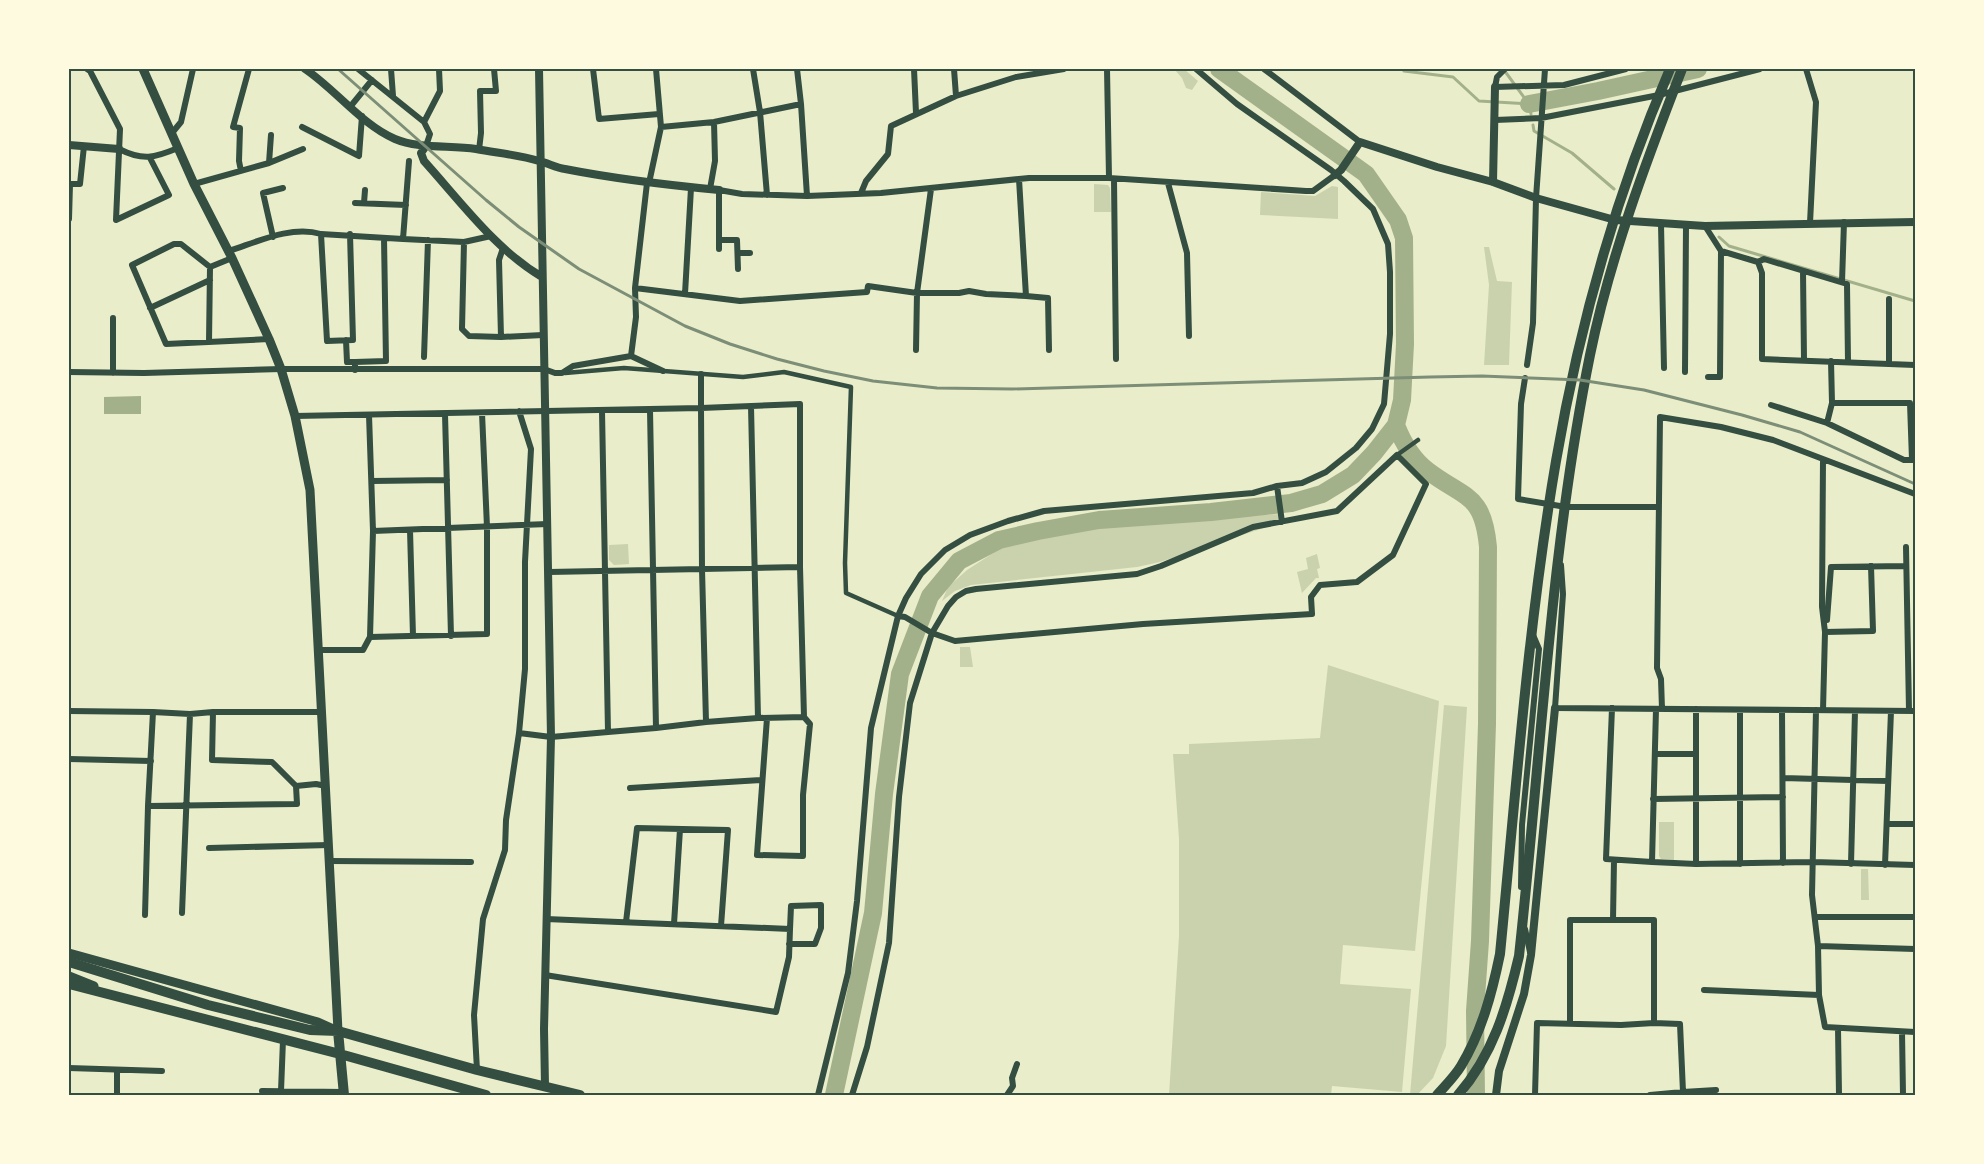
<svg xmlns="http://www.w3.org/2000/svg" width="1984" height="1164" font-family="'IBM Plex Sans',sans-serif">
<rect width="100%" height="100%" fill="#e9edc9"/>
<path fill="#cad2ad" d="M1174 69H1184L1198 81 1192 90 1186 88 1182 78Z
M1094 184 1108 185 1110 188 1111 212H1094Z
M1332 186 1338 187V219L1260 215 1261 192 1315 196Z
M1484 247H1489L1497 281 1512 282 1509 365H1484L1489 285Z
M1281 514 1282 522 1160 562 1137 567 971 585 955 591 942 601 948 587 967 570 1001 548 1096 524Z
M628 544 629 564 614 565 609 560V545Z
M1317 554 1320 568 1317 569 1319 578H1316L1302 593 1297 572 1308 569 1306 558Z
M960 647H970L973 667H960Z
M1328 665 1439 701 1415 951 1343 945 1340 984 1411 989 1402 1092 1332 1086 1331 1095H1169L1179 936V839L1173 754H1189V744L1320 738Z
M1444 705 1467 707 1446 1046 1433 1078 1417 1095H1410Z
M1659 822H1674V860L1661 859 1659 856Z
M1861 869H1868L1869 900H1861Z"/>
<path fill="#a3b18a" d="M141 396V414H104V397Z"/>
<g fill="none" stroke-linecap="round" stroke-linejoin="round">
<path stroke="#a3b18a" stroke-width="3" d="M1504 70 1529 104 1531 114
M1404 71 1453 77 1479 101 1529 104
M1533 125 1534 131 1572 153 1614 189
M1719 237 1729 246 1915 301"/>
<path stroke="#a3b18a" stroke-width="18" d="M1529 104 1598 91 1698 69
M1396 425C1403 443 1412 459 1428 471 1465 499 1483 493 1488 547L1487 724 1480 941 1475 1011 1476 1095
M834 1095 873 913 884 794 900 674 930 596 959 561 999 540 1038 531 1099 520 1211 512 1291 503 1322 494 1353 475 1374 453 1396 425 1402 400 1405 344 1404 238 1398 220 1366 174 1219 69"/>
<path stroke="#344e41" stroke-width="4.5" d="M565 373 624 368 743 377 784 372 851 387 845 563 846 593 898 616
M1397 455 1418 440"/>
<path stroke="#344e41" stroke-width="6" d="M87 69 90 71 120 129 116 220 169 195 150 158
M358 69 424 122 430 134 426 146
M391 69 393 96
M593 69 599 119 659 114
M753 69 760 112 767 195
M797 69 801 104
M914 69 916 113
M954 69 956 96
M1107 69 1109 178
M1264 69 1360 142
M1505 69 1497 77 1495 87 1564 85 1626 69
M1806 69 1816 102 1810 223
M350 107 372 80
M1495 120 1541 118 1659 95 1760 69
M424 122 440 91 439 69
M302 127 359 156 362 116
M661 127 714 122 801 104 807 196
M172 133 181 122 193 69
M119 149C143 161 154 158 178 148
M479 150 481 133 480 91H496L494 69
M409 161 403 239 464 242 491 236
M269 163 303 149
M241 171 239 161 240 128 233 127 249 69
M1019 179 1026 296 1048 298 1049 350
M1114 179 1116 359
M649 183 661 127 656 69
M1168 183 1187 253 1189 336
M194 184 269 163 271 135
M710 189 715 161 714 122
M861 193 866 181 888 154 891 126 956 96 1016 77 1064 69
M355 203 406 205
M364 203 365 190
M69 219 70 184H80L84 146
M1661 224 1664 368
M1705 226 1721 251 1758 262 1764 259 1847 284 1848 362
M350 234 353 340 327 341 321 234 403 239
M273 237 263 193 283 188
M719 240H737L738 269
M464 242 462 329 469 336 501 337
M503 248 499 260 501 337 543 335
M719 249V190L742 194 807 196 881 193 1029 178H1109L1306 191H1313L1335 175
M229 251C257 242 291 225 321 234
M738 253H750
M232 258 210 267 181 244H174L132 265 166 344 269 339
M1758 262 1762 273V359L1915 365
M1803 271 1804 360
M1842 282 1844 222
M635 288 740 301 867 292 868 286 917 293H959L969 291 986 294 1026 296
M685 294 691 188
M150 308 210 280
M346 340 347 362H355
M209 342 210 267
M916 350 917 293 931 189
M631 356 663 371
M424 357 428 240
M1889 364V299
M1527 365 1533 323 1536 198 1545 69
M355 370V362L386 361 384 238
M69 372 144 373 281 369H544L555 373H562L573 366 631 356 636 317 635 288 647 183
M1685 372 1686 225
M113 373V318
M701 374V408L800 404V567L702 569 706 722 758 718 751 406
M1708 377H1720L1721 251
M1525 378 1521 404 1518 499 1566 507H1658
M1832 403H1910L1912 460
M1771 405 1827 423 1904 460H1915
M650 410 656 728 706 722
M519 411 531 449 525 562V669L519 733 551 737 608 732
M602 411 608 732 656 728
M445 414 451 636
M369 415 373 531 370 637
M295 416 701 408 702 569 549 572
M1827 423 1832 403 1831 361
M1823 459 1915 494
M372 481 447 480
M1277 486 1282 522
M410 530 413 636
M373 531 548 524
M1906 547 1909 711
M1561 565 1563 594 1555 708 1915 711
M1827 620 1831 567 1906 566
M1825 632 1873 631 1871 566
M320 650H363L370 637 487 634V527L482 413
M1612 708 1606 859 1652 862 1656 709
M1662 709 1661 679 1657 668 1660 417 1721 427 1773 440 1823 459 1822 607 1825 632 1823 710
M1696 709V864
M1740 710V864
M1782 710 1783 863
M1816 710 1812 895 1818 946 1819 995 1825 1027 1915 1032
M69 711 153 712 190 714 213 712H321
M153 712 148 806 297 804 296 786
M213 712 212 760 272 762 296 786 316 784 326 786
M758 718 804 717 800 567
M767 718 757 855 803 856V795L810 724 804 717
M1655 754H1696
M69 759 151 761
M1783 778 1888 781
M630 788 761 780
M1653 799 1783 797
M1887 824H1915
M209 848 329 845
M1614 860 1613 920H1654V1023L1680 1024 1683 1092 1716 1090
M330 861 471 862
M1652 862 1696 864 1813 862 1915 865
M1851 864 1855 711
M1885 865 1891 711
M1521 887 1522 825 1539 649 1533 635
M182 913 190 714
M145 915 148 806
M1815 917H1915
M626 922 637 828 728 830 721 926
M674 924 680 829
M1525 929 1530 952
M789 944H815L821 928V905L791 906 790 929
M1818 946 1915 949
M545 975 776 1012 789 957 790 929 546 919
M1704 990 1819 995
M1570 1024V920H1613
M1838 1028 1839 1095
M1902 1032 1903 1095
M69 1068 162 1071
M477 1070 474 1015 483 919 505 850 506 820 519 733
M262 1091 344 1092
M281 1091 283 1040
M117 1095V1070
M818 1095 848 973 857 901 871 728 898 616 906 598 921 574 945 550 970 535 1008 521 1044 511 1253 493 1277 486 1302 483 1326 472 1356 448 1372 429 1384 404 1390 334V272L1388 244 1373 209 1344 181 1331 170 1237 104 1196 69
M852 1095 867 1047 889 943 899 797 910 703 932 633 948 606 956 597 966 591 976 589 1137 574 1161 566 1253 527 1337 511 1397 455 1426 484 1393 555 1357 582 1320 585 1311 597 1312 614 1143 624 955 641 932 633 905 617 898 616
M1007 1095 1013 1086 1012 1078 1017 1064
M1535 1095 1537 1023 1621 1025 1654 1023
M1650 1095 1683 1092"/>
<path stroke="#344e41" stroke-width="8" d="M305 69C335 89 362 125 395 139 418 149 451 145 476 149 497 153 519 155 539 161 548 163 556 168 565 169 616 179 667 185 719 190
M539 69 551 737 544 1029 545 1086
M69 145 119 149
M426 146 421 153 424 161C461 202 495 249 542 277
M1335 175 1341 170 1360 142 1437 167 1493 182 1536 198 1615 220 1705 226 1915 222
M1493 182 1495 87
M1496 1095 1499 1071 1524 994 1531 955 1555 708"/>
<path stroke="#344e41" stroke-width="9" d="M69 953 318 1022 338 1031 310 490 295 416 281 369 269 339 232 258 194 184 143 69
M69 976 94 986"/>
<path stroke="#344e41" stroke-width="10" d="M69 962 208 1005 310 1030 338 1031 477 1070 580 1095
M69 984 340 1054 486 1095
M338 1031 344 1095
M1437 1095C1445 1086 1455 1076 1461 1066 1482 1031 1492 993 1500 954 1516 790 1528 624 1556 461 1579 327 1616 194 1670 69
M1458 1095C1493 1055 1507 1007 1519 956 1541 756 1550 552 1590 355 1610 257 1646 162 1682 69"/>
<path stroke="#7c8e77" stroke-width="3" d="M338 69 486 200 519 227 579 269 685 326 730 344 777 359 824 371 873 381 937 388 1012 389 1430 377 1482 376 1580 380 1644 390 1742 415 1800 432 1915 484"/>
</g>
<rect width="1984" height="1164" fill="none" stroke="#fefae0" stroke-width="141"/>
<rect x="70" y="70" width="1844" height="1024" fill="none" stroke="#344e41" stroke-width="2"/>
</svg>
